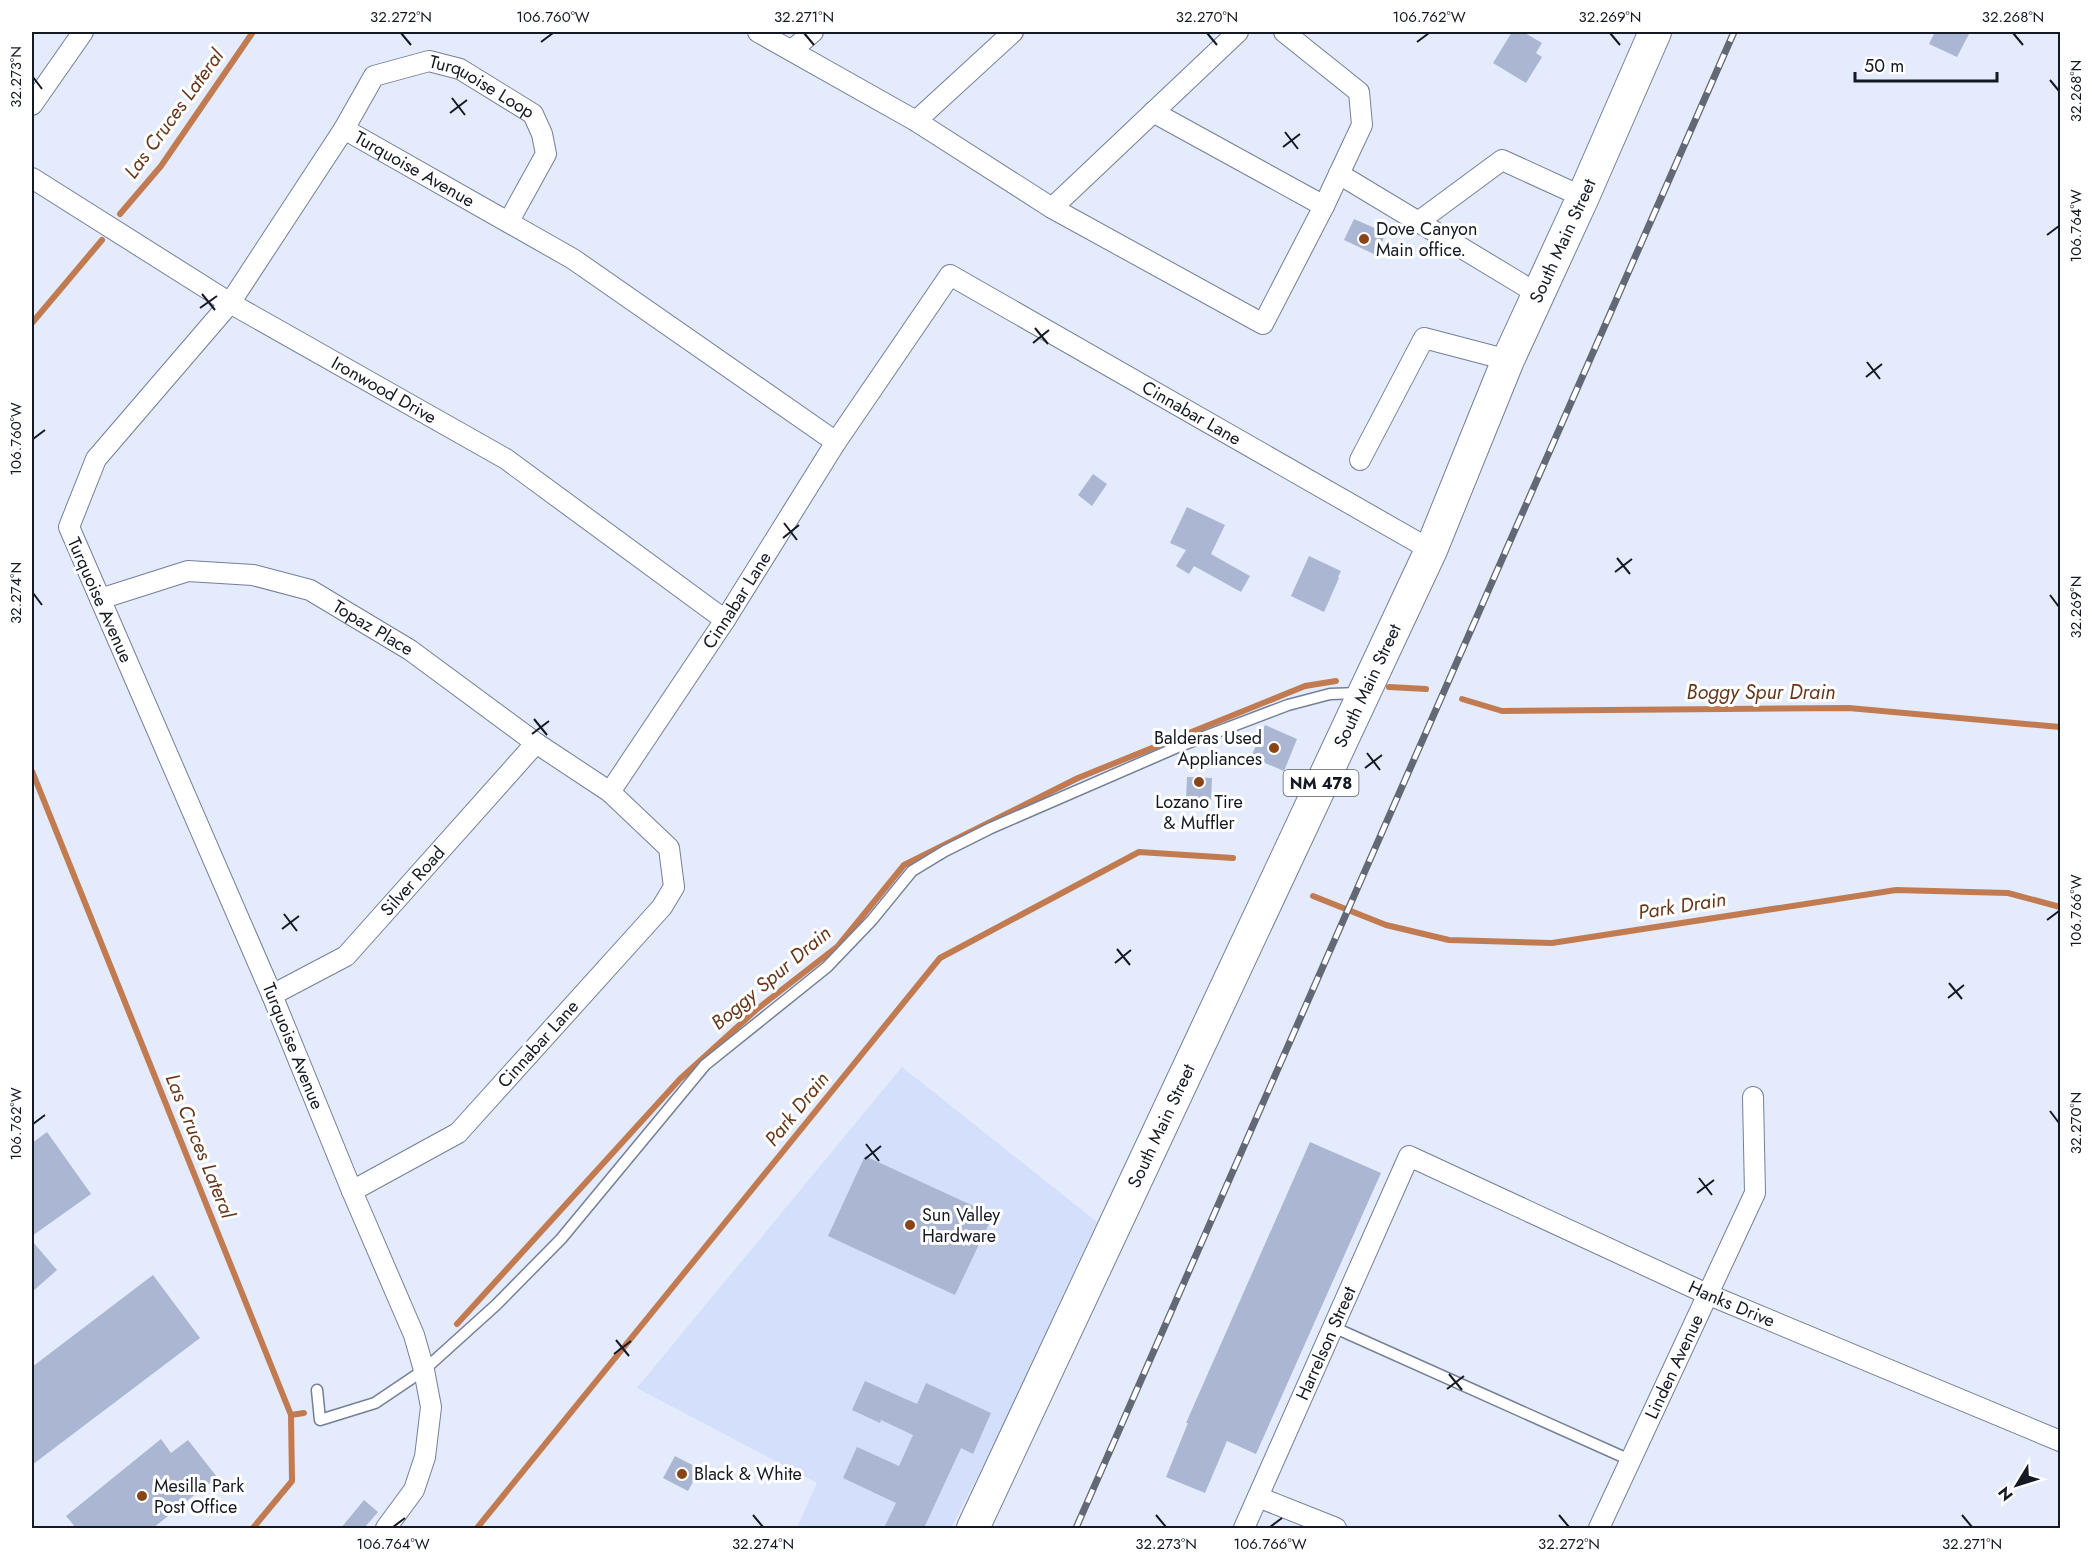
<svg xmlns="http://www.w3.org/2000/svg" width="2092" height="1560" font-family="Jost,sans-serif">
<rect width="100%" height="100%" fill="#e3ebfc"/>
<path fill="#d3dffb" d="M902 1067 1097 1222 989 1454 951 1528H797L817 1483 637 1388Z"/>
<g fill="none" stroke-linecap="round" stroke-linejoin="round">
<path stroke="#c27b51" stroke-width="6" d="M120 214 161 166 253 32
M32 323 102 240
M1389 687 1426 689
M1462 699 1502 711 1849 708 2060 727
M32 771 291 1415 292 1481 253 1528
M1313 896 1386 925 1449 940 1552 943 1896 890 2008 893 2060 907
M457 1324 680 1079 756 1010 838 946 904 865 1078 778 1305 686 1336 681
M291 1415 304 1413
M477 1528 940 958 1139 852 1233 858"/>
</g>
<path fill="#abb6d2" d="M1512 32H1523L1542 43 1536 53 1542 57 1526 83 1493 63Z
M1935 32H1970L1957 57 1929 44Z
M1354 219 1386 233 1376 255 1344 240Z
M1093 474 1107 484 1092 506 1078 495Z
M1187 507 1225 525 1211 554 1250 576 1241 592 1194 566 1189 574 1176 566 1186 550 1170 543Z
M1309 556 1341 571 1338 577 1339 578 1324 612 1291 596Z
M1265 725 1297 739 1284 771 1251 757Z
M1187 777 1212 778 1211 802 1186 801Z
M47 1132 91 1194 32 1236V1143Z
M1310 1142 1381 1173 1256 1454 1227 1441 1205 1493 1166 1477 1188 1423H1186Z
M865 1156 993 1215 955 1295 828 1236Z
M32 1241 57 1270 32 1292Z
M153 1275 200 1338 32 1465V1367Z
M865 1381 917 1404 926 1383 991 1413 973 1454 961 1448 924 1528H884L896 1503 843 1478 857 1447 899 1466 913 1435 881 1420 880 1423 852 1410Z
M161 1439 171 1453 188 1440 217 1477 153 1528H76L66 1516Z
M675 1456 700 1469 688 1491 663 1478Z
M364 1500 378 1512 364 1528H341Z"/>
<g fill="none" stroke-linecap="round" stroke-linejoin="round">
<defs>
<path id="lane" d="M1333 1327 1630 1460
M317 1390 320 1420 375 1403 424 1370 496 1305 561 1239 705 1065 827 967 872 920 912 871 945 851 991 828 1180 746 1288 705 1330 694 1360 693"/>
<g id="street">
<path d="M758 32 916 121 1052 208 1263 324 1324 206 1362 125 1359 92 1284 32"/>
<path d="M792 50 813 32"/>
<path d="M32 105 83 32"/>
<path d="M1153 112 1324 206"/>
<path d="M916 121 1013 32"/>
<path id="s1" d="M344 129 374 76 429 61 460 69 533 114 542 134 546 154 509 221"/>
<path d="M1339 174 1538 294"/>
<path id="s2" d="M32 178 230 303 506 459 725 620"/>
<path d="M1052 208 1238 32"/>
<path d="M1418 222 1502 160 1583 197"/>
<path d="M1360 460 1424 338 1508 360"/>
<path id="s3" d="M100 599 188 571 253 575 310 590 410 650 536 743 610 792 669 848 674 887 662 907 458 1133 352 1191"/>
<path id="s4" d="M610 792 725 620 836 442 950 275 1431 550"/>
<path id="s5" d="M272 995 346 956 536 743"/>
<path d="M1258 1497 1336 1528"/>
<path id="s6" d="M386 1528 414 1490 425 1457 431 1407 424 1370 414 1335 352 1191 272 995 69 527 96 459 230 303 344 129 573 259 836 442"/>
<path id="s7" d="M1244 1528 1409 1156 1707 1294 2060 1441"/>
<path id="s8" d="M1599 1528 1755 1193 1753 1097"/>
</g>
<g id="primary">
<path id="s9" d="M973 1528 1431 550 1508 360 1583 197 1655 32"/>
</g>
</defs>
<use href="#lane" stroke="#757f99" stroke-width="13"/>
<use href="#street" stroke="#757f99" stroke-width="22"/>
<use href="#primary" stroke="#757f99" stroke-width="34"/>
<use href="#lane" stroke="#fff" stroke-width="10"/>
<use href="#street" stroke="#fff" stroke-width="20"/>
<use href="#primary" stroke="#fff" stroke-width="32"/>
<defs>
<path id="rail" d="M1076 1528 1734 32"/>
</defs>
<use href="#rail" stroke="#626874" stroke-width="7"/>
<use href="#rail" stroke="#fff" stroke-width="4.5" stroke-dasharray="14" stroke-linecap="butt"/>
</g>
<path fill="none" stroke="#151923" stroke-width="2" d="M401 33 411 45M804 33 814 45M1207 33 1217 45M1610 33 1620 45M2013 33 2023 45M541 42 553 33M1417 42 1429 33M33 77 42 89M2050 80 2059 91M452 98 465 115M450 113 467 100M1285 132 1298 149M1283 147 1300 134M2047 235 2059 226M202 294 215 310M200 308 217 296M1035 328 1048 344M1033 343 1049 330M1867 362 1880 379M1866 377 1882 364M33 439 45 430M784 523 797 540M783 538 799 525M1617 558 1630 574M1615 572 1632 559M33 593 42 605M2050 595 2059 607M534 719 547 735M532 734 549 721M1367 753 1380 770M1365 768 1382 755M284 914 297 931M2047 920 2059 911M282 929 299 916M1117 949 1130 965M1115 963 1131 950M1949 983 1962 999M1948 998 1964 985M2050 1111 2059 1123M33 1124 45 1115M866 1144 879 1161M865 1159 881 1146M1699 1178 1712 1195M1697 1193 1714 1180M616 1340 629 1356M614 1354 631 1341M1449 1374 1462 1390M1447 1389 1464 1376M753 1515 763 1527M1156 1515 1166 1527M1559 1515 1569 1527M1962 1515 1972 1527M393 1527 405 1518M1270 1527 1282 1518"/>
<g fill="#894518" stroke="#fff" stroke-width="2">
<circle cx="1364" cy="239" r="6"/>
<circle cx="1274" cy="748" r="6"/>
<circle cx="1199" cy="782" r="6"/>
<circle cx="910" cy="1225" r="6"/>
<circle cx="682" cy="1474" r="6"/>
<circle cx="142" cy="1496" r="6"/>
</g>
<g text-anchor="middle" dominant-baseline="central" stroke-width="6" stroke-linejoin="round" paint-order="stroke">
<rect fill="#fff" stroke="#5b5e65" stroke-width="1.5" x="1283.5" y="770" width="75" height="26" rx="4.5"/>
<g font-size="16" font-weight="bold" fill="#151923">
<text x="1321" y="783">NM 478</text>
</g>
<g font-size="18" fill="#151923" stroke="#fff">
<text stroke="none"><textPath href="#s1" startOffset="177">Turquoise Loop</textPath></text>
<text stroke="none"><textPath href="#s6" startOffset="1653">Turquoise Avenue</textPath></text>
<text stroke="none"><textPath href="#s9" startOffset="1416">South Main Street</textPath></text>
<text stroke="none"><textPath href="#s2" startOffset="411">Ironwood Drive</textPath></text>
<text stroke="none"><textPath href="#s4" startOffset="897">Cinnabar Lane</textPath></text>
<text transform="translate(100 600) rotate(66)">Turquoise Avenue</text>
<text stroke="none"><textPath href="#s4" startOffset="230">Cinnabar Lane</textPath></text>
<text stroke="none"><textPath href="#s3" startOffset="290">Topaz Place</textPath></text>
<text stroke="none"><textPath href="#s9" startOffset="930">South Main Street</textPath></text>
<text stroke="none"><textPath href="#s5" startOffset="184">Silver Road</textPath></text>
<text transform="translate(538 1044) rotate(-48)">Cinnabar Lane</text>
<text transform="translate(293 1046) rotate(68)">Turquoise Avenue</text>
<text stroke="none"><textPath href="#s9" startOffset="444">South Main Street</textPath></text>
<text stroke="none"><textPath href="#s7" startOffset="762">Hanks Drive</textPath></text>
<text stroke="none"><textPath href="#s7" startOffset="202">Harrelson Street</textPath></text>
<text stroke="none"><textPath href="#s8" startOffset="178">Linden Avenue</textPath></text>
</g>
<g font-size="18" fill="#151923" stroke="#fff" text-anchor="start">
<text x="1376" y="229">Dove Canyon<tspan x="1376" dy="21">Main office.</tspan></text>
<text x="1262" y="738" text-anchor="end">Balderas Used<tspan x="1262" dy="21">Appliances</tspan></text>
<text x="1199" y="802" text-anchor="middle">Lozano Tire<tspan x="1199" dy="21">&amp; Muffler</tspan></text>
<text x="922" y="1215">Sun Valley<tspan x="922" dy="21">Hardware</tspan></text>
<text x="694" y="1474">Black &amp; White</text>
<text x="154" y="1486">Mesilla Park<tspan x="154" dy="21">Post Office</tspan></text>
</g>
<g font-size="20" font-style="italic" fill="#673618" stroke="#fff">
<text transform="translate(174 114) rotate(-54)">Las Cruces Lateral</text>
<text x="1761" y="692">Boggy Spur Drain</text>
<text transform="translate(1682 906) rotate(-9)">Park Drain</text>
<text transform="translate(771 978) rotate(-40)">Boggy Spur Drain</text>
<text transform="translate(797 1109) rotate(-51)">Park Drain</text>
<text transform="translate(200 1146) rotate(68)">Las Cruces Lateral</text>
</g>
</g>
<rect width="2092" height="1560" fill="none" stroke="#ffffff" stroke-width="66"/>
<g transform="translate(2017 1485) rotate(232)" stroke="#ffffff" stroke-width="4.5" paint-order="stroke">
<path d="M0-4.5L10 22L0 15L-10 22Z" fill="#151923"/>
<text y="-9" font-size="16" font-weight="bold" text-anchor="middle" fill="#151923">N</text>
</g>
<path d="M1855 72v9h142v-9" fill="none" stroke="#151923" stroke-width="3"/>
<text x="1864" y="72" font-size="18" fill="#151923" stroke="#ffffff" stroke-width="4.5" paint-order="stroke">50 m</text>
<rect x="33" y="33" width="2026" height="1494" fill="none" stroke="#151923" stroke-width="2"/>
<g font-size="15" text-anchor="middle" fill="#151923">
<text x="401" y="22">32.272°N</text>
<text x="553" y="22">106.760°W</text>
<text x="804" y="22">32.271°N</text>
<text x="1207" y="22">32.270°N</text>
<text x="1429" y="22">106.762°W</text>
<text x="1610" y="22">32.269°N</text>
<text x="2013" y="22">32.268°N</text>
<text transform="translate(16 77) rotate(-90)" y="5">32.273°N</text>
<text transform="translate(2076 91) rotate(-90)" y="5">32.268°N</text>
<text transform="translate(2076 226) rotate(-90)" y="5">106.764°W</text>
<text transform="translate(16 439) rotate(-90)" y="5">106.760°W</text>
<text transform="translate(16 593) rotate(-90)" y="5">32.274°N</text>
<text transform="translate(2076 607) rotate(-90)" y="5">32.269°N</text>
<text transform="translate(2076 911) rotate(-90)" y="5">106.766°W</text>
<text transform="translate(2076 1123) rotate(-90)" y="5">32.270°N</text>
<text transform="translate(16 1124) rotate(-90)" y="5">106.762°W</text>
<text x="393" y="1549">106.764°W</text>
<text x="763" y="1549">32.274°N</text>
<text x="1166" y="1549">32.273°N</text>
<text x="1270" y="1549">106.766°W</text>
<text x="1569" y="1549">32.272°N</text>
<text x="1972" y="1549">32.271°N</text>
</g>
</svg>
